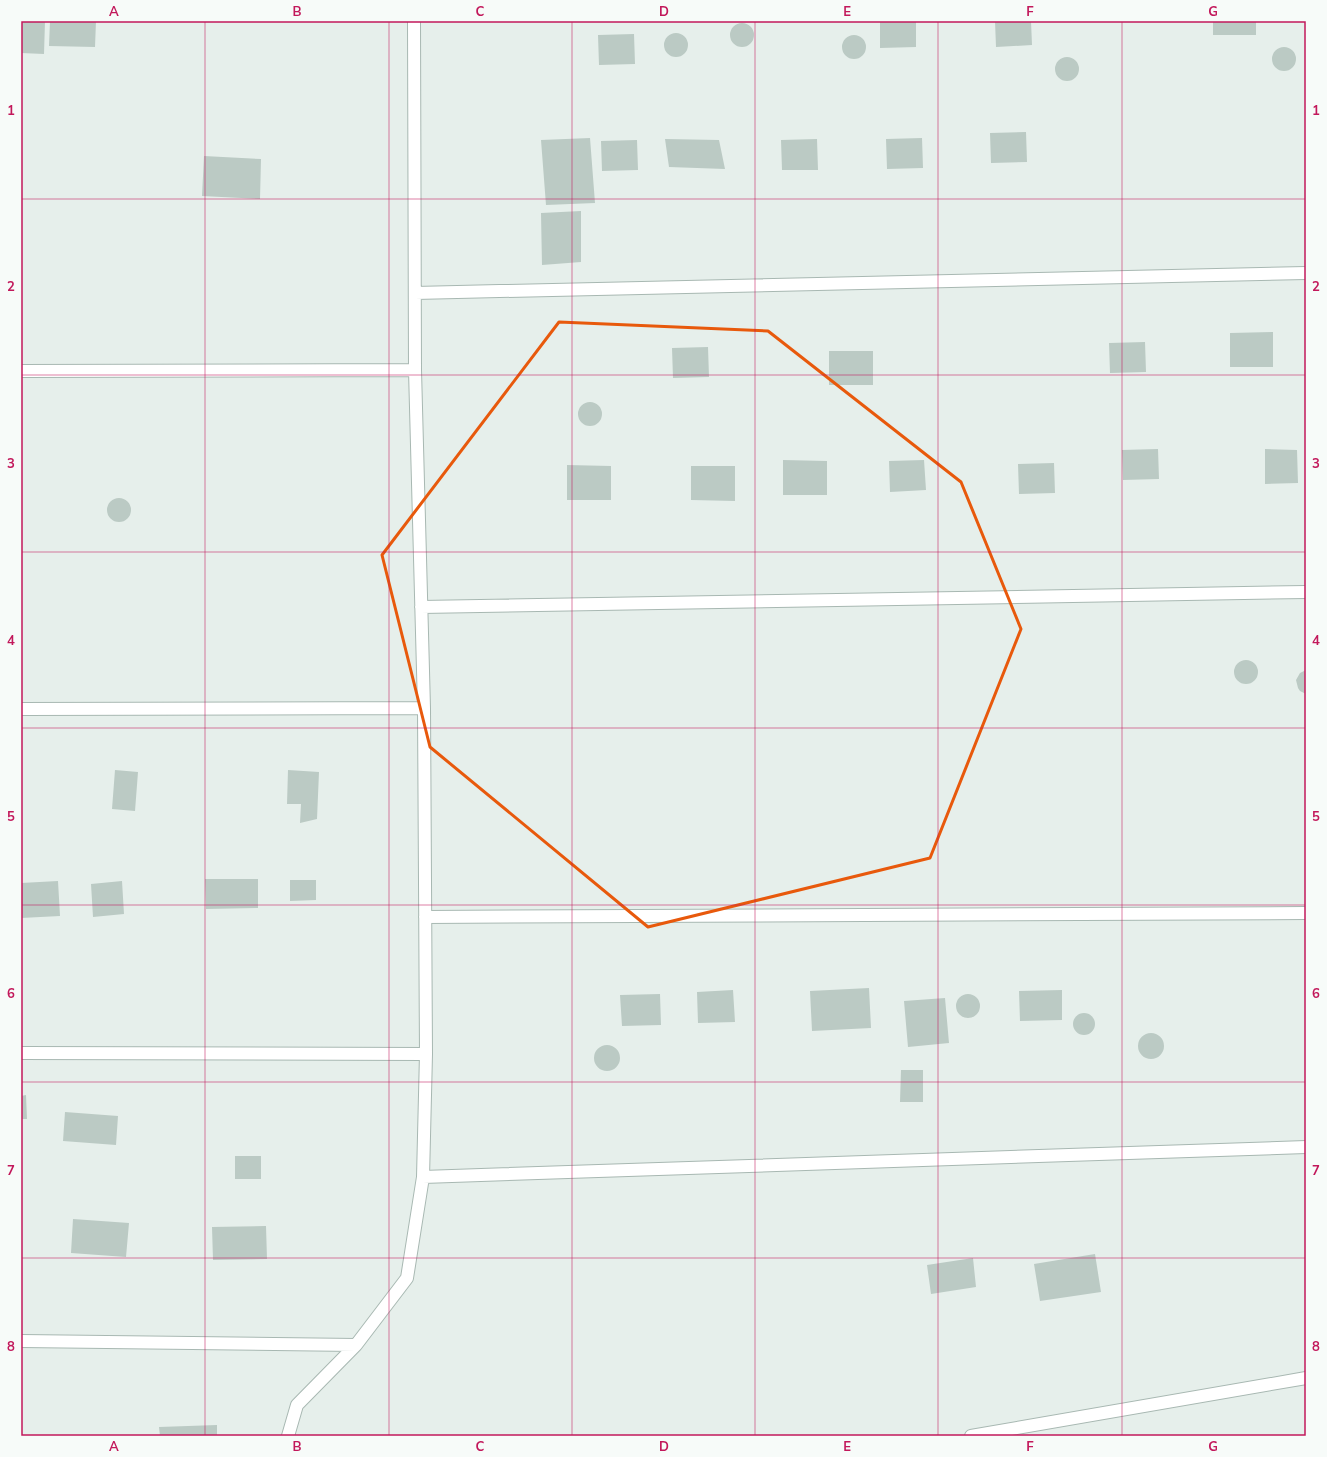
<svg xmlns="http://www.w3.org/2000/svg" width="1327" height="1457" font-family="Mulish,sans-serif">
<rect width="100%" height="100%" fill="#e6efeb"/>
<path fill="#bbcac4" d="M21 21H45L44 54 21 53Z
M50 21H96L95 47 49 46Z
M880 21H916V47L880 48Z
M995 21H1031L1032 45 996 47Z
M1213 21H1256V35H1213Z
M730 35a12 12 0 1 1 24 0a12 12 0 1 1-24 0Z
M664 45a12 12 0 1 1 24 0a12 12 0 1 1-24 0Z
M634 34 635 64 599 65 598 35Z
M842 47a12 12 0 1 1 24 0a12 12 0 1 1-24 0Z
M1272 59a12 12 0 1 1 24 0a12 12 0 1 1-24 0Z
M1055 69a12 12 0 1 1 24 0a12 12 0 1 1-24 0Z
M1026 132 1027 162 991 163 990 133Z
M590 138 595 203 546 205 541 140Z
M922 138 923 168 887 169 886 139Z
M665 139 719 140 725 169 669 167Z
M817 139 818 170H782L781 140Z
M637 140 638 170 602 171 601 141Z
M204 156 261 159 260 199 202 196Z
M581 211V262L542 265 541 213Z
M1273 332V367H1230V333Z
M1145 342 1146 372 1110 373 1109 343Z
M708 347 709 377 673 378 672 348Z
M829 351H873V385H829Z
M578 414a12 12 0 1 1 24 0a12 12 0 1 1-24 0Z
M1158 449 1159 479 1123 480 1122 450Z
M1265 449 1297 450 1298 483 1265 484Z
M783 460 827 461V495H783Z
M924 460 926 490 890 492 889 461Z
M1054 463 1055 493 1019 494 1018 464Z
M567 465 611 466V500H567Z
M691 466H735V501L691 500Z
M107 510a12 12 0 1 1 24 0a12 12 0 1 1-24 0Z
M1234 672a12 12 0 1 1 24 0a12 12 0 1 1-24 0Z
M1306 670V694L1300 691 1298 688 1296 680 1300 673Z
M115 770 138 772 135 811 112 809Z
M288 770 319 772 317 819 300 823 301 804H287Z
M205 879H258V908L206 909Z
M290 880H316V900L290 901Z
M58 881 60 916 21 918V883Z
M122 881 124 914 93 917 91 884Z
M869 988 871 1028 812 1031 810 991Z
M733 990 735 1022 698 1023 697 992Z
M1062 990V1020L1020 1021 1019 991Z
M956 1006a12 12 0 1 1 24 0a12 12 0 1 1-24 0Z
M660 994 661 1025 622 1026 620 995Z
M945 998 949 1043 908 1047 904 1001Z
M1073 1024a11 11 0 1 1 22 0a11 11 0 1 1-22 0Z
M1138 1046a13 13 0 1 1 26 0a13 13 0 1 1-26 0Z
M594 1058a13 13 0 1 1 26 0a13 13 0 1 1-26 0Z
M901 1070H923V1102H900Z
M26 1095 27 1119H21V1096Z
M65 1112 118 1116 116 1145 63 1141Z
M235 1156H261V1179H235Z
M73 1219 129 1223 126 1257 71 1253Z
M266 1226 267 1259 213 1260 212 1227Z
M1095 1254 1101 1292 1040 1301 1034 1264Z
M973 1258 976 1287 931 1294 927 1265Z
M217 1425V1436H160L159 1427Z"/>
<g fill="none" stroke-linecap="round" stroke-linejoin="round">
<defs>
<path id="minor" d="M415 293 1306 273
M21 371 415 370
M421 607 1306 592
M21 709 424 708
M425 917 1306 913
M21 1053 426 1054
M423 1177 1306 1147
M21 1341 356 1345
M288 1436 297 1405 356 1345 407 1278 423 1177 426 1054 424 708 415 370 414 21
M971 1436 1306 1378"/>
</defs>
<use href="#minor" stroke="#a8b8b2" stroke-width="14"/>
<use href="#minor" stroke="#fff" stroke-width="12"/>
</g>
<path fill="none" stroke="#e8590c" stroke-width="3" stroke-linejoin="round" d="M559 322 768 331 961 482 1021 629 930 858 648 927 430 747 382 555Z"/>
<path fill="none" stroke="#c2185b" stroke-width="1" stroke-opacity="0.55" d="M205 21V1436M389 21V1436M572 21V1436M755 21V1436M938 21V1436M1122 21V1436M21 199H1306M21 375H1306M21 552H1306M21 728H1306M21 905H1306M21 1082H1306M21 1258H1306"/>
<rect width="1327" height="1457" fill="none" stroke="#f7fbf9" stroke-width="44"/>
<rect x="22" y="22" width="1283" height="1413" fill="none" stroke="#c2185b" stroke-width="1.5"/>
<g font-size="13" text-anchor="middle" font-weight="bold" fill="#c2185b">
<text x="114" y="16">A</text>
<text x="297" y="16">B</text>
<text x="480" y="16">C</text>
<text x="664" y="16">D</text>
<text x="847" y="16">E</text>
<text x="1030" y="16">F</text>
<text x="1213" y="16">G</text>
<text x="11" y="115">1</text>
<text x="1316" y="115">1</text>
<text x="11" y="291">2</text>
<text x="1316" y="291">2</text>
<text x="11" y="468">3</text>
<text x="1316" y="468">3</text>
<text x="11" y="645">4</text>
<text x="1316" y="645">4</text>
<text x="11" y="821">5</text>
<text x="1316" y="821">5</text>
<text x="11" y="998">6</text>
<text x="1316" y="998">6</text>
<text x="11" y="1175">7</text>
<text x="1316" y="1175">7</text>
<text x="11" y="1351">8</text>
<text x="1316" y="1351">8</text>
<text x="114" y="1451">A</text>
<text x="297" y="1451">B</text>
<text x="480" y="1451">C</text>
<text x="664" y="1451">D</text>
<text x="847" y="1451">E</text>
<text x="1030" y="1451">F</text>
<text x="1213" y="1451">G</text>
</g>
</svg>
